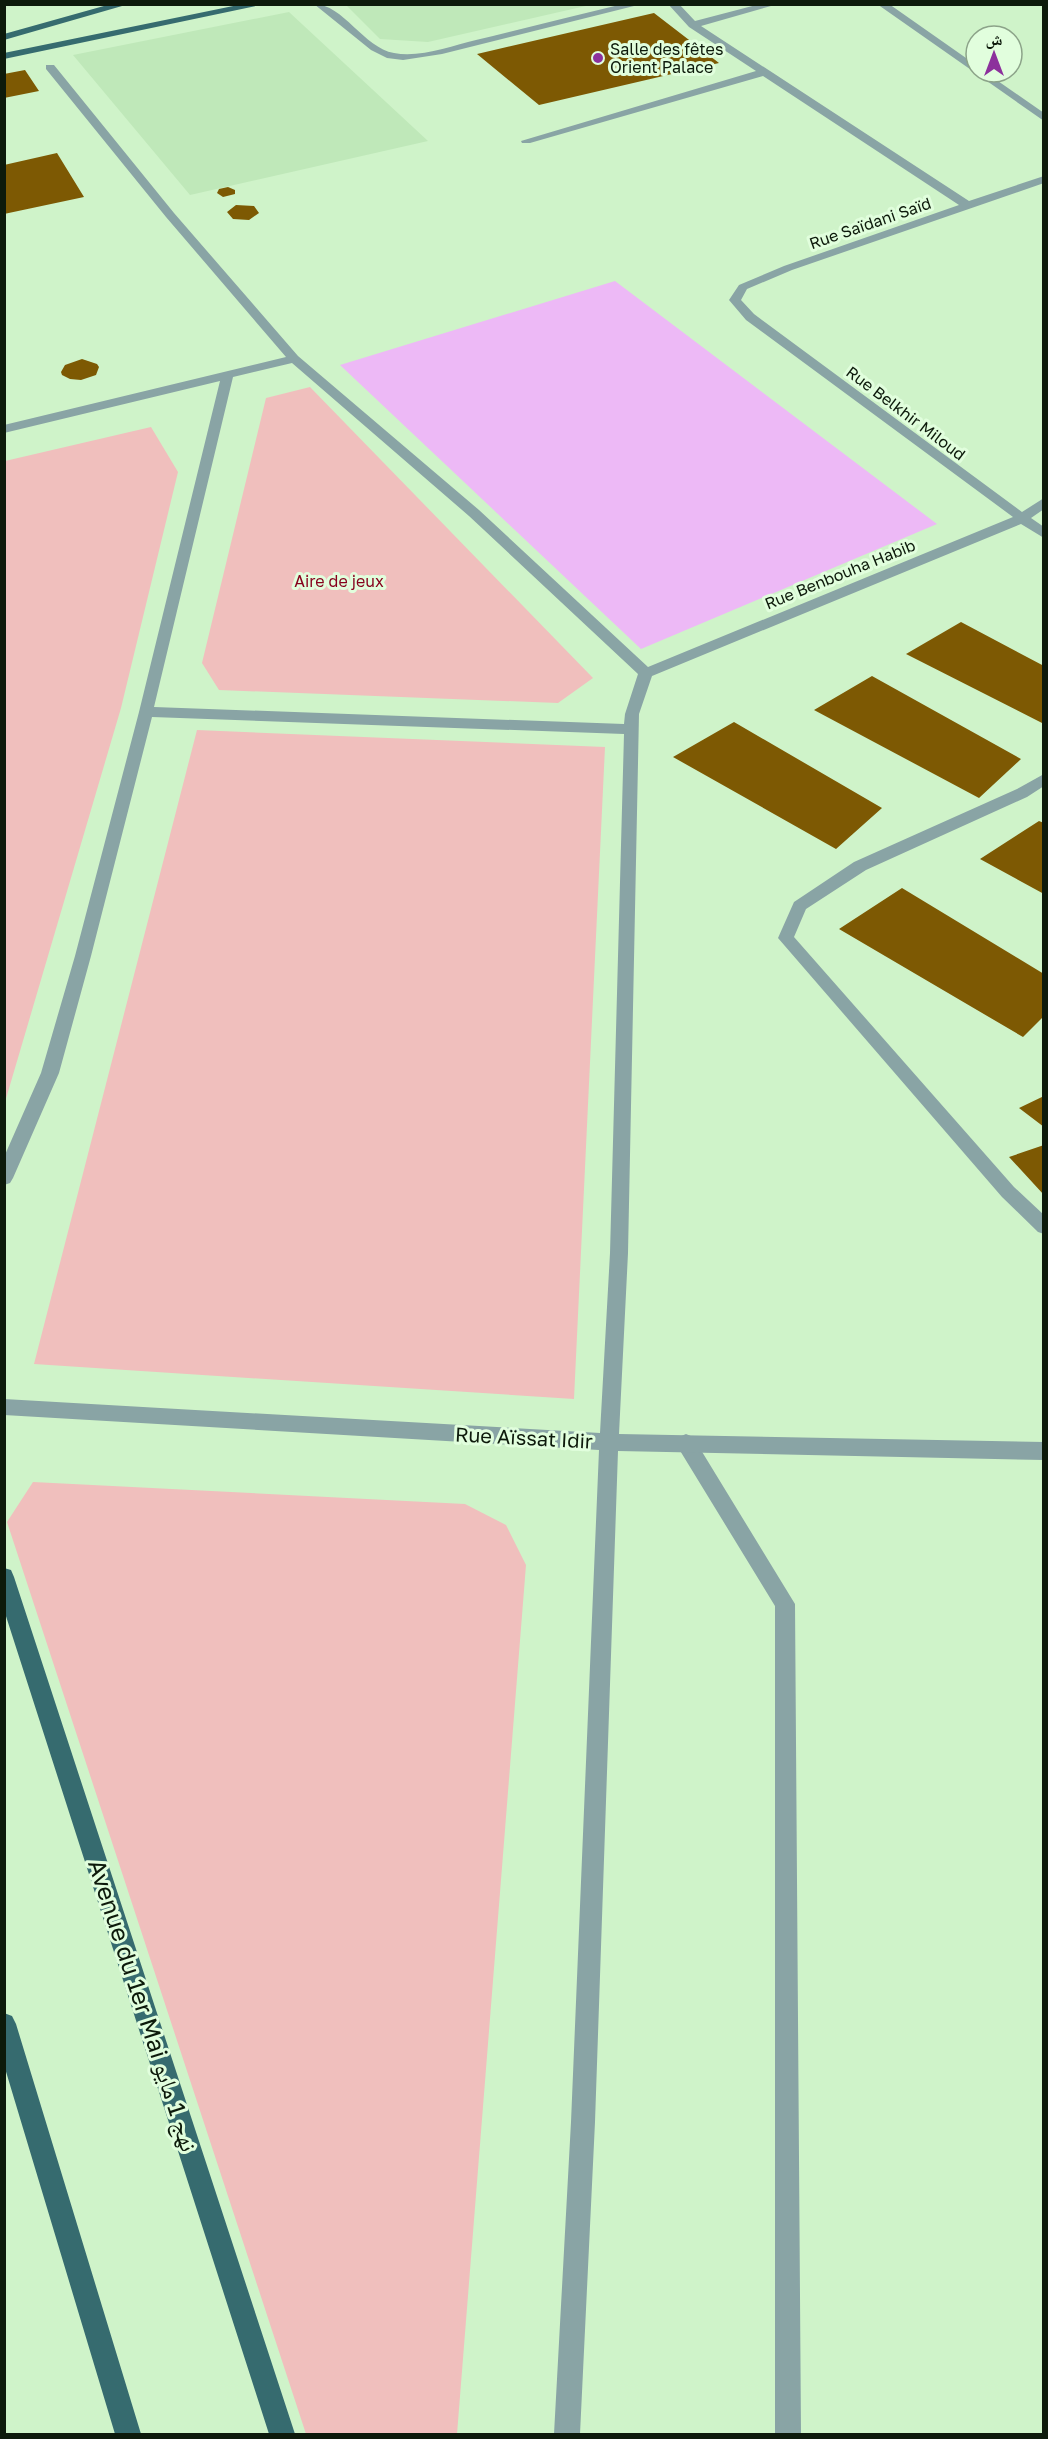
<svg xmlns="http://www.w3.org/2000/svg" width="1048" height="2439" font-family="'Golos Text','Noto Naskh Arabic',sans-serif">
<rect width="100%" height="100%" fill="#cff3c9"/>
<path fill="#bfe8b9" d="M346 5H590L428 42 380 39Z
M289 12 428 141 190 195 73 55Z"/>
<path fill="#f0bfbd" d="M310 387 593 678 558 703 219 690 202 663 266 398Z
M151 427 178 472 121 708 5 1102V461Z
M197 730 605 747 574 1399 34 1364Z
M33 1482 465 1504 506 1525 526 1565 457 2434H306L7 1522Z"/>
<path fill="#edb9f6" d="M615 281 937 524 641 649 340 365Z"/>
<path fill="#7d5903" d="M654 13 719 63 539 105 477 54Z
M25 70 39 91 4 98V74Z
M57 153 84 197 4 214V165Z
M228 187 235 190V194L223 197 217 193 219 189Z
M236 205 254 206 259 213 249 220 233 219 227 212Z
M82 359 97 364 99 367 96 375 81 380 70 379 62 375 61 372 65 365Z
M961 622 1044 666V724L906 654Z
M872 676 1021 759 979 798 814 710Z
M734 722 882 808 836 849 673 757Z
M1039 821 1044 823V894L980 859Z
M902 888 1044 974V1016L1023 1037 839 929Z
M1044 1096V1127L1019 1108Z
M1044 1145V1195L1009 1157Z"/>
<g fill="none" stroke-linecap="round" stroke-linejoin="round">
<path fill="#89a4a5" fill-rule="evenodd" d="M686 1434 693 1437 795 1604 801 2434H775V1606L679 1449 676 1443 679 1437Z"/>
<path fill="#89a4a5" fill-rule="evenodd" d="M314 4C343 4 364 48 394 53 420 58 451 46 476 40 525 28 574 16 623 4H642L442 54 403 60 387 58 371 50Z
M668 4H679L695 21 760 4H778L701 26 969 201 1044 176V183L792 270 747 289 741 300 754 314 1022 512 1044 498V509L1031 518 1044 527V538L1021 524 652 676 639 714 628 1253 619 1434 1044 1442V1460L618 1451 595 2122 580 2434H554L571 2122 599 1450 4 1415V1399L600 1433 610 1253 624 734 152 717 91 956 59 1073 13 1178 10 1183 4 1185V1157L41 1073 75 956 139 712 220 381 4 433V425L286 357 166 217 46 69V65H54L174 213 298 356 479 510 648 667 1013 517 746 320 729 300 739 285 784 266 959 205 763 76 530 143H522L521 141 756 71 689 27ZM292 363 469 516 638 674 625 714 624 724 154 707 233 377Z
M877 4H889L976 65V72H985L1044 113V121Z
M1044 774V786L1027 797 866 870 806 909 794 937 1014 1187 1044 1215V1234L1038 1232 1002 1197 778 938 794 902 854 862 1017 789Z"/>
<path fill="#366b6f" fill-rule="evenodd" d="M111 4H129L4 40V34Z
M243 4H265L4 59V53Z
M4 1568 11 1570 14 1577 295 2434H269L4 1610Z
M4 2013 12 2016 16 2024 141 2434H115L4 2065Z"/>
</g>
<circle fill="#8c319c" stroke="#e1fedd" stroke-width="2" cx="598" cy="58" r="6"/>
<g text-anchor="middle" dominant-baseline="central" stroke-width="6" stroke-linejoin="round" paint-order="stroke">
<g font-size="16" fill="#0d1a0b" stroke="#e1fedd" text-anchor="start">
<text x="610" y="49">Salle des fêtes<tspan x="610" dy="18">Orient Palace</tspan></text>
</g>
<g font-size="16" fill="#0d1a0b" stroke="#e1fedd">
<text transform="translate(870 223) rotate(-19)">Rue Saïdani Saïd</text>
<text transform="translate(906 413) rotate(37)">Rue Belkhir Miloud</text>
<text transform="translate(840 574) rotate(-22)">Rue Benbouha Habib</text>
</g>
<g font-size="16" fill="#86011c" stroke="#e1fedd">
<text x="339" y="581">Aire de jeux</text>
</g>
<g font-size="20" fill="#0d1a0b" stroke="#e1fedd">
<text transform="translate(524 1437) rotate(3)">Rue Aïssat Idir</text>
</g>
<g font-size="24" fill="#0d1a0b" stroke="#e1fedd">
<text transform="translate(144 2005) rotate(72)">Avenue du 1er Mai نهج 1 مايو</text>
</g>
</g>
<rect width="1048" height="2439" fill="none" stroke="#0d1a0b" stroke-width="12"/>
<g transform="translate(994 54)"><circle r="28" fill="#e1fedd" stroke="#8ca389" stroke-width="1.5"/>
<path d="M0-4.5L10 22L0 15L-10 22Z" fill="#8c319c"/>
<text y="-9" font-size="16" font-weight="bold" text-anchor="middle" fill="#0d1a0b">ش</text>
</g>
</svg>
